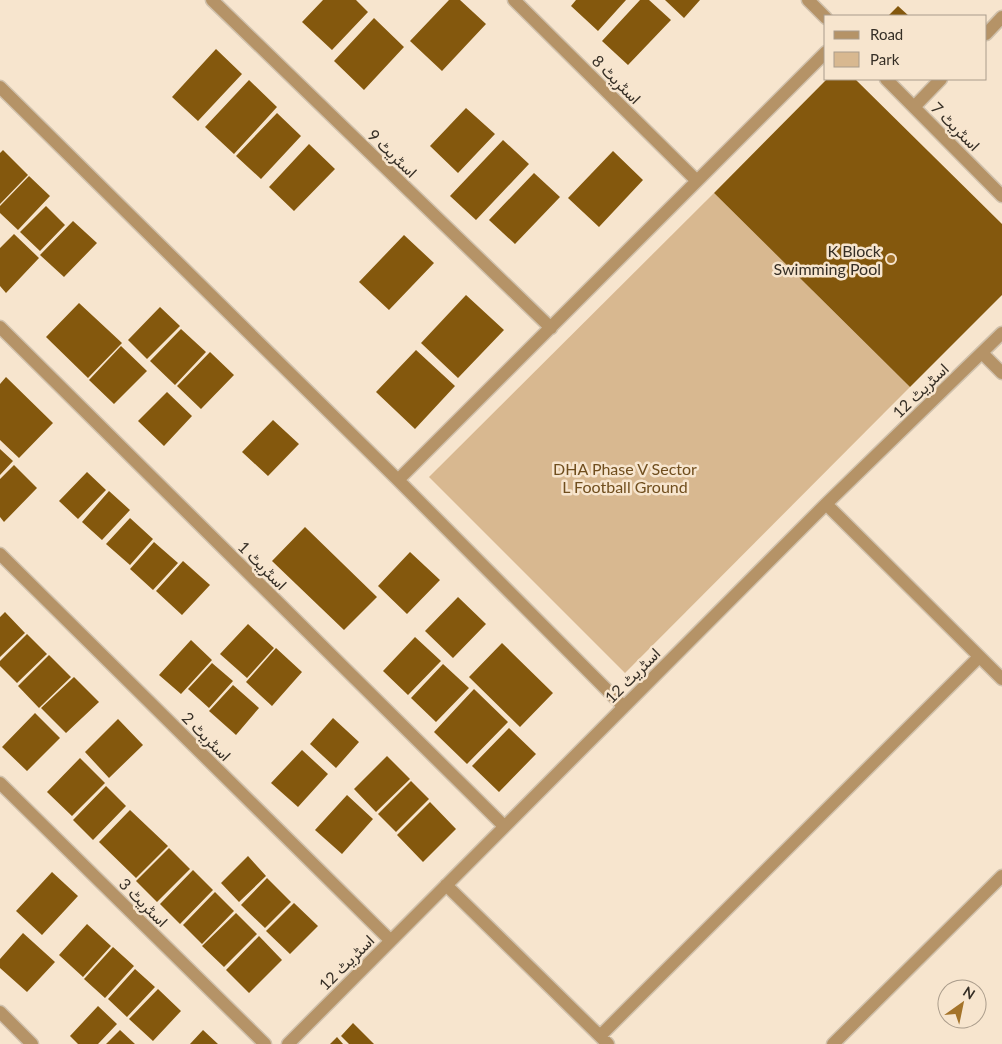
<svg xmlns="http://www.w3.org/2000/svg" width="1002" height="1044" font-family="Lato,Vazirmatn,sans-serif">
<rect width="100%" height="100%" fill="#f7e5ce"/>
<path fill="#d8b890" d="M714 193 910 387 625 673 429 477Z"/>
<path fill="#84580d" d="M323 0H356L368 12 332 50 302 22Z
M449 0H460L486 24 442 71 410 41Z
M576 0H626L598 31 571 6Z
M640 0H649L671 20 628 65 602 41Z
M665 0H700L684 18Z
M898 6 909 16H888Z
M374 18 404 47 364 90 334 61Z
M216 49 242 74 198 121 172 97Z
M827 79H855L1002 224V295L910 387 714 193Z
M249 80 277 107 234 154 205 127Z
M466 108 495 134 458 173 430 146Z
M277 113 301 136 261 179 236 156Z
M503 140 529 164 476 220 450 196Z
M309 144 335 169 294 211 269 187Z
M3 150 28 175 0 204V153Z
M613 151 643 180 599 227 568 198Z
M534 173 560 197 515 244 489 220Z
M29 176 50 196 18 230 0 213V206Z
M46 206 65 225 40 251 20 232Z
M73 221 97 243 64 277 40 255Z
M14 234 39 258 6 293 0 286V248Z
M404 235 434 263 389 310 359 282Z
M466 295 504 330 458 378 421 343Z
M79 303 122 343 88 378 46 337Z
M160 307 180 326 147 359 128 340Z
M181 329 206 352 175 385 150 361Z
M121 346 147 371 114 404 89 380Z
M416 350 455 386 415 429 376 392Z
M210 352 234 375 201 409 177 386Z
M6 377 53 423 19 458 0 440V384Z
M167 392 192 416 164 446 138 421Z
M273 420 299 444 268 476 242 452Z
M0 449 13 461 0 475Z
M14 465 37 488 4 522 0 517V479Z
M87 472 106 490 78 519 59 501Z
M109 491 130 510 102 540 82 522Z
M130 518 153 539 130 565 106 544Z
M305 527 377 597 344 630 272 561Z
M154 542 178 563 153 590 130 569Z
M410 552 440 580 407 614 378 586Z
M183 561 210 585 182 615 156 591Z
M458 597 486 624 453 658 425 631Z
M5 612 25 633 0 657V617Z
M248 624 274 648 247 678 220 654Z
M27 634 47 654 17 683 0 666V661Z
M415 637 441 661 408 695 383 671Z
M191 640 212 660 181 694 159 675Z
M502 643 553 693 520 727 469 677Z
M276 648 302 672 272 706 246 682Z
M49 655 71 677 39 708 18 686Z
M212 663 233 681 209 708 188 689Z
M443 664 469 688 436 722 411 698Z
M74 677 99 702 66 733 41 708Z
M233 685 259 708 236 735 209 711Z
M474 689 508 722 467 764 434 732Z
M35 713 60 738 27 771 2 747Z
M333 718 359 742 336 768 310 744Z
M118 719 143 745 109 778 85 752Z
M509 728 536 754 499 792 472 766Z
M302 750 328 774 298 807 271 783Z
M387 756 410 779 376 812 354 789Z
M80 758 105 783 72 816 47 792Z
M411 781 429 799 396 832 378 814Z
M106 786 126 806 93 840 73 820Z
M347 795 373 819 342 854 315 830Z
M430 802 456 829 423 862 397 835Z
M130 810 168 846 136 878 99 842Z
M169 848 190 869 157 902 136 881Z
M248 856 266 876 239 902 221 883Z
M193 870 213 890 180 924 160 904Z
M52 872 78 896 42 935 16 911Z
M267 878 291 902 265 928 241 905Z
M215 892 234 911 202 944 183 925Z
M294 903 318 926 290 954 266 931Z
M236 913 257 934 224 967 202 946Z
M87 924 111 946 83 977 59 955Z
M23 933 55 962 27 992 0 968V959Z
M259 936 282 960 249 993 226 970Z
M113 947 134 966 105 998 84 979Z
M135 969 155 987 127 1017 108 999Z
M158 989 181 1011 153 1041 129 1019Z
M98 1006 117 1024 98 1044H78L70 1036Z
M353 1023 374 1044H349L341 1036Z
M120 1030 135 1044H106Z
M203 1030 218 1044H190Z
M337 1037 343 1044H330Z"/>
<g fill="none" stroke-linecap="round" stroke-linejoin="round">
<defs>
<path id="minor" d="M212 0 551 328
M514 0 697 181
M808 0 826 18
M986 34 1002 17
M886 79 1002 196
M0 87 398 480 623 706
M914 107 941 79
M0 327 504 826
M982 353 1002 373
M398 480 826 52
M826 504 1002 679
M0 554 390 940
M0 783 265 1044
M446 885 608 1044
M0 1012 32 1044
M600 1036 979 657
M288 1044 826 504 1002 333
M833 1044 1002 876"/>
</defs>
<use href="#minor" stroke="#d0c1ac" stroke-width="15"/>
<use href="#minor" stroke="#b59367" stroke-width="12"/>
</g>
<circle fill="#a47329" stroke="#f7e5ce" stroke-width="2" cx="891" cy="259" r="5"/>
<g text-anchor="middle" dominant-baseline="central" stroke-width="5" stroke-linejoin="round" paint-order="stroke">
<g font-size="16" fill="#362f26" stroke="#f7e5ce">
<text transform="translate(617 79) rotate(45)">اسٹریٹ 8</text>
<text transform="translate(956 126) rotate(45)">اسٹریٹ 7</text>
<text transform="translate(393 153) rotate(44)">اسٹریٹ 9</text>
<text transform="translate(920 390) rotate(-44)">اسٹریٹ 12</text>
<text transform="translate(263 565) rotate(45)">اسٹریٹ 1</text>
<text transform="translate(632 675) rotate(-45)">اسٹریٹ 12</text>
<text transform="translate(207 736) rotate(45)">اسٹریٹ 2</text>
<text transform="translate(144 902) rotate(45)">اسٹریٹ 3</text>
<text transform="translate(346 962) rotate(-45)">اسٹریٹ 12</text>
</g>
<g font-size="16" fill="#362f26" stroke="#f7e5ce" text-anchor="end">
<text x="881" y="250">K Block<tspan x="881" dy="18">Swimming Pool</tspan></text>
</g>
<g font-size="16" fill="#704e1e" stroke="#f7e5ce">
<text x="625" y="468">DHA Phase V Sector<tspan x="625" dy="18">L Football Ground</tspan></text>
</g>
</g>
<rect x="824" y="15" width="162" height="65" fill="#f7e5ce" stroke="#aa9c8b"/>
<rect x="834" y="31" width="25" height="8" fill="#b59367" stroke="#aa9c8b"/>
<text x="870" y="40" font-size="15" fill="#362f26">Road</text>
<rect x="834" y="52" width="25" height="15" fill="#d8b890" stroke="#aa9c8b"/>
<text x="870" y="65" font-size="15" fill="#362f26">Park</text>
<g transform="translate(962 1004) rotate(33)"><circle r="24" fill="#f7e5ce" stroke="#aa9c8b"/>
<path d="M0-4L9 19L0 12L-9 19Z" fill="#a47329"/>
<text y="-8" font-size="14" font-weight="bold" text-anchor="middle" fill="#362f26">N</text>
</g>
</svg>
